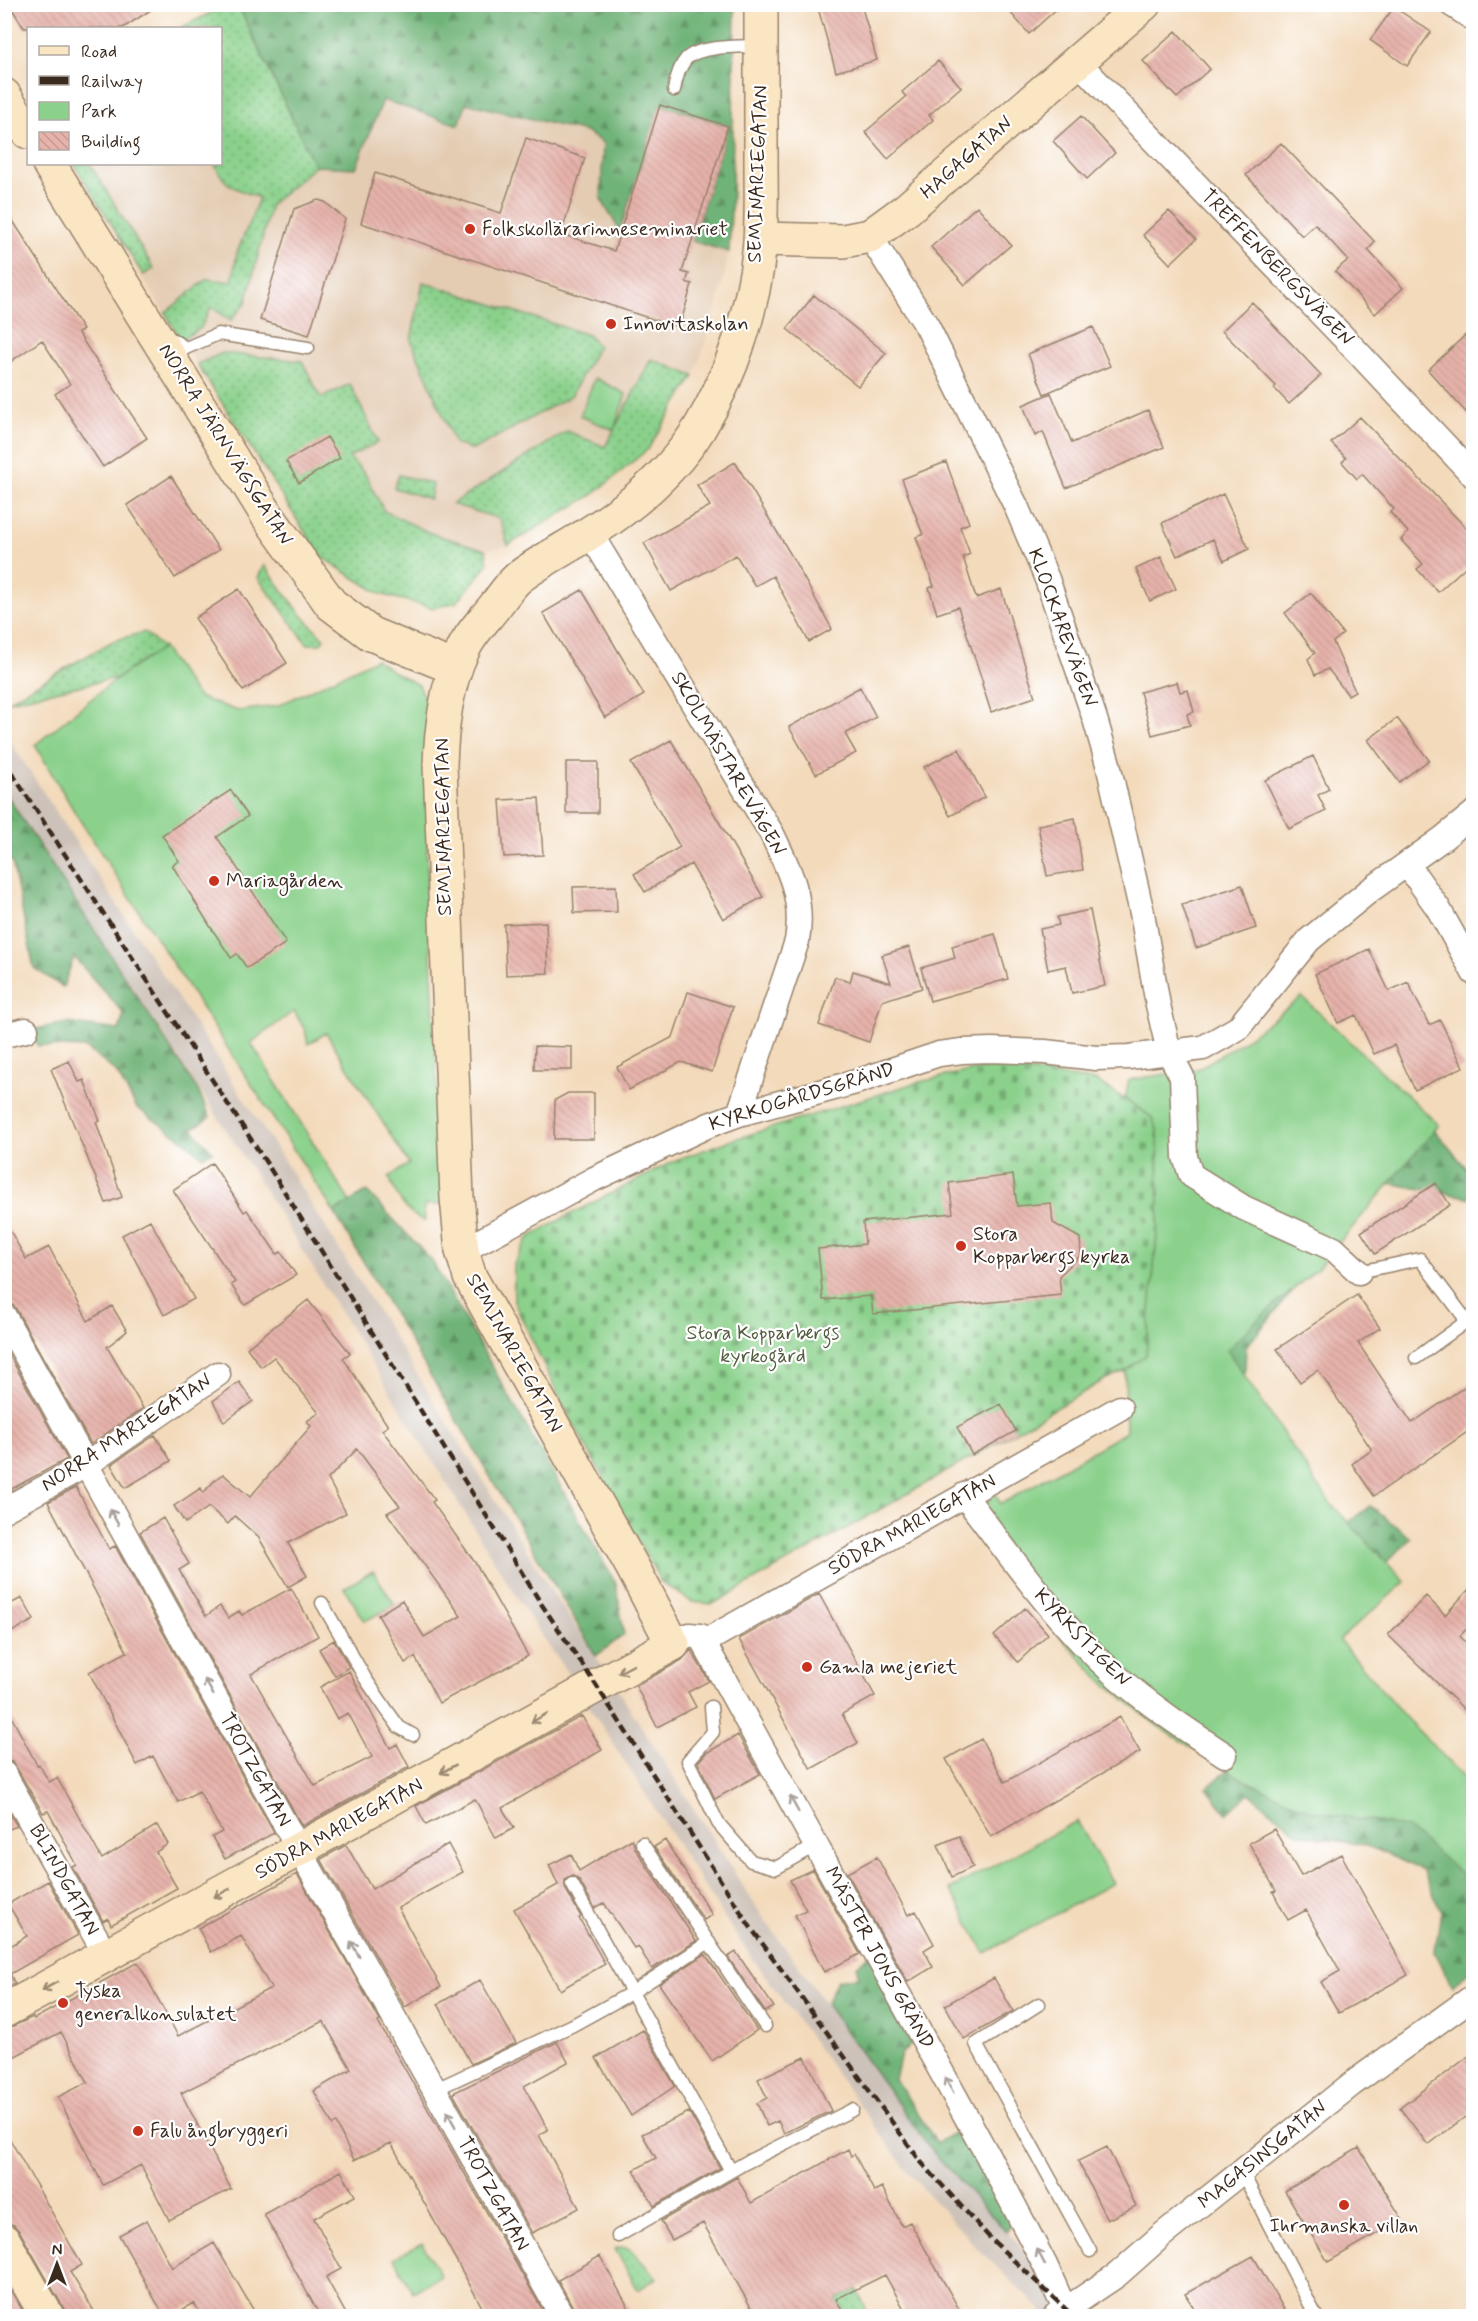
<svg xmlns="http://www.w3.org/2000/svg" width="1478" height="2321" font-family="Mynerve,sans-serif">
<defs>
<pattern id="grass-dots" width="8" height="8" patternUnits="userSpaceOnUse" patternTransform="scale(1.5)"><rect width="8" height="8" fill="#8bd18c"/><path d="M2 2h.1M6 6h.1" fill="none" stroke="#73aa72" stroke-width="1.8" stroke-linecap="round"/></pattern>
<pattern id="forest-firs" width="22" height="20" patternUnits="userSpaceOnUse" patternTransform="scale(1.5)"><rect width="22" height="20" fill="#70b378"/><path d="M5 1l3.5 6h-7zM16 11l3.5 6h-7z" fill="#5d9262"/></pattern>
<pattern id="cemetery-stones" width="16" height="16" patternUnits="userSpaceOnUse" patternTransform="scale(1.5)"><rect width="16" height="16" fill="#8bd18c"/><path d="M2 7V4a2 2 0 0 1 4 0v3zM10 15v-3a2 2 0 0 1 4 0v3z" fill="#73aa72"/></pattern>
<pattern id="building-back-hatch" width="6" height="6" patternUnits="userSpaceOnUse" patternTransform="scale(1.5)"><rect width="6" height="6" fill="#e6b2aa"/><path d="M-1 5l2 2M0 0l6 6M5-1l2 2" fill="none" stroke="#c69992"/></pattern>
</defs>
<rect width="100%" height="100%" fill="#fff"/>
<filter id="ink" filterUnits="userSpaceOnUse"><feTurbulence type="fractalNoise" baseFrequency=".0167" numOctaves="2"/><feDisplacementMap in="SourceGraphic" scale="12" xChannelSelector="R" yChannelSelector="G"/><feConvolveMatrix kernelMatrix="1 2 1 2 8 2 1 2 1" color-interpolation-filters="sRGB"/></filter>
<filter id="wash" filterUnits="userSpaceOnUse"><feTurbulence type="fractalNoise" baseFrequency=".008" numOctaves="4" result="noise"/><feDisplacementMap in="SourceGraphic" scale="24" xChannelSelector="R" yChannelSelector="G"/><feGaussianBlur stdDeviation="1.35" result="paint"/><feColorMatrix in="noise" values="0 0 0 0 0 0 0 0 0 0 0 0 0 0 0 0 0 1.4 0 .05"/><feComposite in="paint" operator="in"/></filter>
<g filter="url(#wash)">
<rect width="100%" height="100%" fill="#f3dabb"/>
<path fill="#e4ccb3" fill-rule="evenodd" d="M383 100 459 124 465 103 586 132 604 143 601 199 620 231 688 252 692 241 729 252 718 304 694 376 648 449 594 494 508 545 486 550 430 533 384 511 365 474 356 462 223 353 197 364 181 340 74 164H220L271 203 315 166 356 168ZM526 138 585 158 561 234 688 274 686 282 692 285 681 322 674 321 672 326 361 223 376 173 501 213ZM318 200 325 202 331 207 334 217 260 320 295 205 305 208Z"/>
<path fill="#cdc2b9" d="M4 732 283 1159 555 1596 613 1682 762 1916 933 2152 1002 2227 1076 2299 1102 2316H1048L979 2250 908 2172 735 1934 582 1695 528 1615 256 1176 5 791Z"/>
<path fill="url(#grass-dots)" stroke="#637e55" stroke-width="1.5" d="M227 5H238L315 166 271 204 246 303 231 320 211 307 201 328 181 340 165 313 207 279 232 282 237 253 259 198C237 188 225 189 215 164H220V28H180Z
M74 164H90L154 269 143 275Z
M423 282 588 335 598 346 571 396 473 450 455 444 411 340Z
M223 353 302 361 321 398 350 384 378 442 349 457 365 474 384 511 430 533 486 550 488 564 457 602 433 608 380 594 321 557 197 364Z
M651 359 694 376 648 449 594 494 508 545 500 519 452 504 567 431 605 447Z
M399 475 433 484 430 499 394 488Z
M264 565 300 613 324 639 320 644H307L258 578Z
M144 632 163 648 117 678 8 701 113 641Z
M621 2247 630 2249 657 2278 638 2290 615 2249Z
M857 2289 869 2316H845L843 2314 838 2316H776L806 2299 812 2311Z"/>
<path fill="url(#forest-firs)" stroke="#566e4b" stroke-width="1.5" d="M238 5H735L732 192 729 252 692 241 728 126 660 105 620 231 601 199 603 143 586 132 466 103 459 125 383 100 356 168 315 166Z
M4 791 198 1090 210 1117 192 1129 213 1152 202 1156 183 1140 137 1108 116 1072 86 1048 38 1046 30 1030 67 1023 119 1030 124 1014 74 957 63 987 34 968 12 862 5 854Z
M1427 1121 1473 1176V1198L1377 1181 1344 1229 1246 1347 1244 1389 1326 1539 1370 1506 1411 1538 1303 1644 1473 1807V1968L1452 1986 1435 1952 1441 1911 1423 1870 1365 1845 1298 1834 1249 1793 1227 1814 1207 1788 1250 1751 1126 1432 1125 1400Z
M367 1191 432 1261 616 1584 624 1635 596 1656 334 1212Z
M870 1953 913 2043 901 2054 895 2079 937 2143 954 2133 952 2124 972 2126 1013 2222 1006 2231 933 2152 826 2004 837 1980 858 1977 857 1966Z"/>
<path fill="url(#cemetery-stones)" stroke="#637e55" stroke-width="1.5" d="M1007 1068 1097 1081 1152 1117 1158 1131 1159 1213 1146 1356 1125 1371 1106 1379 953 1468 713 1604 692 1602 661 1582 562 1403 514 1302V1264L528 1238 567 1216 676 1160 732 1140 915 1083 978 1069Z"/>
<path fill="#8bd18c" stroke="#637e55" stroke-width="1.5" d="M595 378 626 394 614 430 580 416Z
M163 648 198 697 238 711 277 706 376 659 394 672 419 685 426 702 430 728 427 861 438 1111 445 1204 424 1205 425 1221C406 1215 396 1195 389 1177L409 1164 326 1033 308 1044 305 1030 294 1011 251 1043 350 1202 334 1212 76 814 35 745 117 678Z
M1302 997 1439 1125 1317 1269 1255 1322 1227 1350 1330 1503 1405 1582 1339 1640 1406 1718 1473 1786V1883L1406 1827 1308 1810 1237 1776 1156 1725 1100 1679 1063 1640 969 1521 995 1494 1001 1504 1126 1432 1125 1371 1146 1355 1159 1213 1158 1131 1151 1117 1125 1098 1129 1080 1198 1069 1242 1042Z
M373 1571 395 1605 365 1621 344 1588Z
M1077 1821 1113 1883 985 1953 950 1889Z
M422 2243 441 2276 413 2292 394 2258Z"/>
<g id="blocks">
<path fill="url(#building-back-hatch)" d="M9 4H160L123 28H24Z
M830 4H861L877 60 836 72 818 8Z
M1003 4H1062L1029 34Z
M1394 7 1431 32 1407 66 1370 40Z
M1176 31 1210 69 1177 98 1143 61Z
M938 61 961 87 929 115 933 120 888 159 865 132 906 97 902 92Z
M660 105 728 126 682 272 689 274 686 282 692 284 681 322 674 321 673 326 361 223 375 173 501 213 526 138 585 158 561 234 614 251Z
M1081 116 1115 153 1087 179 1053 141Z
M1281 143 1375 242 1368 250 1403 288 1375 314 1335 271 1348 260 1315 224 1302 236 1246 175Z
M318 200 325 202 345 219 309 335 260 320 294 209Z
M977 206 1011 245 965 285 931 247Z
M4 207 83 330 78 333 147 438 103 467 55 394 70 384 42 340 4 366Z
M1169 211 1196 239 1170 264 1143 235Z
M814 295 886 353 858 386 787 329Z
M1252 302 1321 375 1289 404 1274 388 1276 386 1222 331Z
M1093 327 1110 366 1044 394 1028 354Z
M1473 328V420L1428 370Z
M1051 393 1072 443 1148 410 1164 447 1066 488 1043 432 1035 436 1023 405Z
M1360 417 1473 535V560L1438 592 1417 569 1423 564 1401 540 1408 532 1390 512 1394 509 1362 474 1357 479 1342 462 1346 458 1331 443Z
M327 437 340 458 299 483 286 461Z
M735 462 791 555 832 629 809 642 773 576 755 586 736 555 671 591 644 543 710 506 697 485Z
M946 462 969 523 960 527 970 554 963 557 976 598 1001 589 1035 697 991 712 982 684 983 683 958 607 937 614 929 588 934 586 916 537 923 535 902 479Z
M171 476 219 550 175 578 127 505Z
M1223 494 1249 549 1224 561 1213 539 1177 556 1162 523Z
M1161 557 1176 589 1150 601 1136 569Z
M239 589 287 663 243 691 195 618Z
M582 590 644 695 605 718 543 613Z
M1311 593 1343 634 1333 642 1355 691 1348 695 1328 669 1315 675 1308 659 1315 653 1285 613Z
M1177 682 1180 692 1188 690 1194 712 1187 714 1190 725 1152 735 1140 692Z
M860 687 876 717 845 734 856 753 816 774 789 727Z
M1397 718 1429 760 1399 782 1368 740Z
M671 740 763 897 723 919 691 864 645 892 634 874 680 847 631 763Z
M959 749 985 797 950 816 924 767Z
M1313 756 1329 789 1318 795 1326 811 1289 829 1265 780Z
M566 762H598V813H566Z
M231 790 248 816 217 837 286 943 247 968 237 954 231 958 210 926 172 865 179 861 162 835Z
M539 798 543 855 504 857 500 800Z
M1075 818 1083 870 1047 876 1038 825Z
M1242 885 1256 928 1196 948 1182 905Z
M616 886 617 912 574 913 573 887Z
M1090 910 1105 986 1072 993 1066 966 1048 970 1040 929 1059 925 1057 917Z
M546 922 548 973 506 975 504 924Z
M995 934 1008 979 930 1001 921 968 955 958 952 946Z
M909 947 922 988 882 1001 869 1042 819 1025 835 977 850 982 853 971 891 983 882 955Z
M1369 949 1389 991 1408 982 1429 1025 1440 1020 1463 1067 1415 1090 1394 1045 1374 1054 1356 1015 1338 1023 1315 974Z
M688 992 733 1007 712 1072 681 1062 629 1090 617 1067 673 1037Z
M535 1046 572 1047V1070H534Z
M69 1061 79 1082 84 1080 100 1121 96 1122 122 1197 106 1203 51 1069Z
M568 1093H594V1139H554L555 1100Z
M212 1163 244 1212 247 1210 277 1254 281 1252 296 1275 245 1305 231 1285 235 1282 173 1190Z
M1013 1175 1017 1206 1051 1203 1053 1223 1080 1238 1081 1255 1059 1276 1061 1295 873 1314 871 1296 823 1300 818 1249 865 1244 863 1222 953 1213 949 1183Z
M1436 1183 1450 1205 1375 1254 1361 1232Z
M4 1220 26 1259 49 1247 88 1321 112 1306 127 1331 107 1347 143 1408 91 1444 16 1309 12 1304 4 1302Z
M150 1220 194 1299 164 1315 122 1235Z
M1357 1295 1380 1328 1358 1343 1412 1423 1473 1381V1428L1374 1496 1352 1464 1372 1450 1318 1370 1300 1382 1277 1349Z
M308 1300 350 1353 343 1358 388 1426 382 1430 435 1500 432 1502 476 1564 528 1656 439 1703 415 1657 405 1663 378 1615 402 1600 424 1637 461 1616 387 1513 400 1506 357 1449 328 1479 346 1513 288 1543 307 1576 288 1587 259 1538 235 1516 228 1524 209 1507 185 1523 174 1506 201 1488 203 1493 216 1479 223 1474 250 1497 311 1426 307 1421 319 1413 274 1357 261 1367 247 1348Z
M4 1346 67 1459 4 1493Z
M239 1382 253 1401 224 1422 213 1401Z
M1001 1404 1016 1431 972 1455 957 1427Z
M155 1435 171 1461 125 1488 111 1465Z
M76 1487 109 1549 115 1546 274 1833 225 1859 212 1837 222 1832 199 1791 178 1802 153 1756 137 1765 89 1672 127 1652 48 1502Z
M163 1518 189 1564 179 1570 206 1616 220 1606 228 1618 239 1611 242 1615 291 1588 318 1636 251 1674 315 1786 372 1757 348 1713 337 1719 320 1687 349 1671 390 1748 397 1744 409 1767 302 1826 140 1532Z
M1473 1585V1622L1460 1636 1473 1650V1718L1388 1635 1426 1596 1445 1615Z
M819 1594 875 1696 842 1714 858 1743 811 1769 739 1639Z
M22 1598 34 1620 4 1636V1607Z
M1025 1608 1048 1634 1018 1662 994 1636Z
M334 1640 349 1667 335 1676 319 1649Z
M691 1650 709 1681 688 1692 696 1707 657 1727 636 1686 682 1660Z
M4 1703 37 1765 39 1764 49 1782 57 1778 102 1859 157 1825 168 1844 156 1852 177 1888 111 1925 108 1918 103 1921 73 1867 77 1865 48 1811 43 1813 16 1767 12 1762 4 1760Z
M582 1716 602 1750 502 1808 514 1828 496 1838 475 1799 426 1825 416 1806Z
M1120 1717 1140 1752 991 1837 946 1759 981 1739 1005 1782Z
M738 1735 760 1774 715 1799 698 1762 706 1753Z
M4 1804 17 1826 4 1831Z
M1274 1829 1301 1876 1341 1854 1408 1975 1339 2013 1321 1982 1340 1971 1306 1910 1288 1920 1273 1892 1276 1891 1249 1843Z
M959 1836 973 1867 952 1877 938 1845Z
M632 1839 635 1848 696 1941 652 1969 638 1946 634 1948 604 1903 595 1908 579 1880 573 1876 569 1877 565 1880V1888L581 1917 579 1918 605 1964 560 1990 514 1909 558 1885 549 1865 571 1854 579 1871Z
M665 1840 712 1915 704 1920 654 1847Z
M448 1844 463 1872 398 1908 441 1987 405 2007 321 1859 346 1845 372 1889Z
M877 1857 908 1915 916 1911 934 1944 924 1950 933 1967 908 1982 847 1873Z
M813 1869 860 1954 824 1972 795 1915 806 1910 790 1880Z
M297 1874 380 2021 378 2022 546 2316H487L391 2143 354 2160 336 2123 333 2125 314 2091 351 2069 323 2021 181 2093 231 2189 169 2220 141 2165 103 2185 58 2097 88 2082 61 2032 4 2062V2030L33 2017 34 2019 138 1962 178 2036 271 1988 241 1936 211 1952 198 1928Z
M48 1881 78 1935 10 1974 15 1984 4 1989V1950L27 1936 8 1904Z
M736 1952 774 2007 765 2012 728 1957Z
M705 1954 757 2030 712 2061 659 1984Z
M994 1978 1013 2011 964 2039 945 2005Z
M480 1980 516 2043 471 2064 438 2004Z
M643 2030 675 2086 631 2116 596 2058Z
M557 2042 568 2062 524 2086 548 2130 539 2135 579 2208 532 2233 453 2093Z
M1473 2053V2111L1428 2145 1400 2108Z
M805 2057 831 2111 784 2133 778 2121 767 2126 757 2103 767 2098 758 2079Z
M689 2112 720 2168 654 2206 634 2170 656 2158 642 2134Z
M4 2129 82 2265 70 2272 97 2316H66L63 2307 20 2232 14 2225 4 2222Z
M1107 2147 1136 2206 1107 2220 1078 2161Z
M1359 2148 1402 2219 1328 2262 1285 2191Z
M848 2149 851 2156 854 2154 874 2191 882 2187 902 2226 910 2222 963 2316H908L885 2275 836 2299 845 2316H756L703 2223 672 2240 661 2221 737 2177 751 2203Z
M341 2171 355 2196 314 2218 341 2269 326 2277 347 2316H320L264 2214Z
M147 2220 172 2268 214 2243 257 2316H202L194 2303 171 2316H164L119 2235Z
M600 2256 633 2316H576L574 2309 558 2280Z
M1253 2256 1288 2316H1199L1185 2294Z
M4 2280 26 2316H4Z"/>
</g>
</g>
<g filter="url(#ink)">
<use href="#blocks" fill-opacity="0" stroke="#97826c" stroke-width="1.5"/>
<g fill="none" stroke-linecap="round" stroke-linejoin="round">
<defs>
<path id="lane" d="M674 90C676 79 679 67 686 59 699 45 742 47 760 46
M168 337 186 348 218 334 308 348
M1359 1272 1420 1259 1467 1321 1416 1358
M322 1603 365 1678 386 1709 399 1727 413 1735
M711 1707 713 1732 688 1761 718 1823 751 1861 776 1868 816 1845
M642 1843 765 2026
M572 1884 731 2171
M1039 2004 976 2044 1090 2251
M434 2090 573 2025 631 1993 709 1942
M1242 2172 1316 2316
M618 2236 745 2163 852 2110"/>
<path id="street" d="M1451 4 1474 19
M1078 62 1348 342 1474 476
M870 236 927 326 1016 506 1047 579 1095 719 1108 764 1142 913 1158 1005 1169 1052 1182 1077 1185 1157 1191 1175 1244 1208 1334 1249 1359 1272
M590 533 772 834C790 871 804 899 797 941L739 1114
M1407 864 1438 908 1474 973
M4 1035 26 1030
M462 1251 594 1179 709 1125 739 1114 856 1082 939 1054 962 1051 991 1050 1045 1052 1096 1058 1129 1057 1203 1048 1238 1028 1309 940 1369 891 1442 839 1474 813
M4 1316 300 1851 562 2316
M964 1495C1011 1557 1056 1622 1114 1674 1149 1705 1187 1730 1225 1755
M4 1510 86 1465 218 1374
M704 1642 1120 1408
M673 1644 689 1635 700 1636 988 2156 1045 2265 1065 2310
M4 1774 106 1955
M1056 2316 1117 2275 1161 2236 1352 2084 1474 1996"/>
<path id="secondary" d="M4 95 28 132
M49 164 267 515 331 604 371 634 455 668
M760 239 843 241 870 236 907 209 1144 4
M4 2011 673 1644 633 1568 470 1277 462 1251 457 1198 440 765C441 729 447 682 463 650 470 634 484 620 495 606 502 597 509 586 518 578 541 560 567 548 591 532 632 506 672 472 699 429 732 375 755 305 760 241 762 214 761 186 761 159 761 108 761 56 761 4
M4 2241 47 2316"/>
</defs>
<use href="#lane" stroke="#97826c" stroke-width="15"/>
<use href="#street" stroke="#97826c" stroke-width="27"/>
<use href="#secondary" stroke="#97826c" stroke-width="36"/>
<use href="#lane" stroke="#fff" stroke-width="12"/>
<use href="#street" stroke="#fff" stroke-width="24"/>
<use href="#secondary" stroke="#fbe6c4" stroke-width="33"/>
<path stroke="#3b2a1e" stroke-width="4.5" stroke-dasharray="9 4.5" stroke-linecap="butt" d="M4 761 269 1167 542 1605 596 1685 749 1925 921 2162 990 2238 1073 2316"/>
</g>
<defs><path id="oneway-shaft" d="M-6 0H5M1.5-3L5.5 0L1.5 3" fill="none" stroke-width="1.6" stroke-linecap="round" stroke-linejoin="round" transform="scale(1.5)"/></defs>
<g stroke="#a79f9a">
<use href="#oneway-shaft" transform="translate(114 1517) rotate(-119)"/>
<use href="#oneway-shaft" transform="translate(209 1687) rotate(-119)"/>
<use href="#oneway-shaft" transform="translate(794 1804) rotate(-119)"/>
<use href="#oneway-shaft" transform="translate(355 1949) rotate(-119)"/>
<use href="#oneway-shaft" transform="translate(949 2085) rotate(-119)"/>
<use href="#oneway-shaft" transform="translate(451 2119) rotate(-119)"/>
<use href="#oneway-shaft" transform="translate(1041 2257) rotate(-117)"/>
</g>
<g stroke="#9b8871">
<use href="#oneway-shaft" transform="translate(626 1669) rotate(152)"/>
<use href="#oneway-shaft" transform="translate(539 1718) rotate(150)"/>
<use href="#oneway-shaft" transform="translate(448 1769) rotate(151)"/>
<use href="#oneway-shaft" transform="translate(222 1893) rotate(152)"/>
<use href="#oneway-shaft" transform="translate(50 1986) rotate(151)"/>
</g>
</g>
<g fill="#c8321e" stroke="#fff" stroke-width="2">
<circle cx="470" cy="229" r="6"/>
<circle cx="611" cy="324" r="6"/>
<circle cx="214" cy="881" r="6"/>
<circle cx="961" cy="1246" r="6"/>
<circle cx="807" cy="1667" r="6"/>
<circle cx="63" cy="2003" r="6"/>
<circle cx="138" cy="2131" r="6"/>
<circle cx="1344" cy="2205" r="6"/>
</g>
<g text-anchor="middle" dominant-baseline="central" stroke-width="4.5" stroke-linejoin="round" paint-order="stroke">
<g font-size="20" fill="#3b2a1e" stroke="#fff">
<text transform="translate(967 158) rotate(-41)">HAGAGATAN</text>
<text transform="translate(758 174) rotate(-88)">SEMINARIEGATAN</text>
<text transform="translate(1277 268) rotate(46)">TREFFENBERGSVÄGEN</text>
<text transform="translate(225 445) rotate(58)">NORRA JÄRNVÄGSGATAN</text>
<text transform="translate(1062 628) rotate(70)">KLOCKAREVÄGEN</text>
<text transform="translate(728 764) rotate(60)">SKOLMÄSTAREVÄGEN</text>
<text transform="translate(444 827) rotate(-91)">SEMINARIEGATAN</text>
<text transform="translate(802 1097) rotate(-17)">KYRKOGÅRDSGRÄND</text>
<text transform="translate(514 1353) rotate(61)">SEMINARIEGATAN</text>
<text transform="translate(127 1433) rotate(-33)">NORRA MARIEGATAN</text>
<text transform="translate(912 1525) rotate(-29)">SÖDRA MARIEGATAN</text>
<text transform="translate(1082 1638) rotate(46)">KYRKSTIGEN</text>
<text transform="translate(255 1770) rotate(61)">TROTZGATAN</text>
<text transform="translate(339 1829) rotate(-29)">SÖDRA MARIEGATAN</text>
<text transform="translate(64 1880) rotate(61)">BLINDGATAN</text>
<text transform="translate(879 1958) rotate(61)">MÄSTER JONS GRÄND</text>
<text transform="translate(1263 2155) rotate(-39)">MAGASINSGATAN</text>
<text transform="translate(493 2194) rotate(61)">TROTZGATAN</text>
</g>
<g font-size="20" fill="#3b2a1e" stroke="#fff" text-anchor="start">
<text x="482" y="229">Folkskollärarinneseminariet</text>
<text x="623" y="324">Innovitaskolan</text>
<text x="226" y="881">Mariagården</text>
<text x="973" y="1234">Stora<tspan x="973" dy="23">Kopparbergs kyrka</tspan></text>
<text x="819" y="1667">Gamla mejeriet</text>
<text x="75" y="1991">Tyska<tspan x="75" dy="23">generalkonsulatet</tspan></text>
<text x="150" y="2131">Falu ångbryggeri</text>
<text x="1344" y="2226" text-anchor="middle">Ihrmanska villan</text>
</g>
<g font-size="20" fill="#535c3f" stroke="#fff">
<text x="763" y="1333">Stora Kopparbergs<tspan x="763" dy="23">kyrkogård</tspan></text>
</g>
</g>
<rect width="1478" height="2321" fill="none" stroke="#fff" stroke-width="24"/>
<rect x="27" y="27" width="195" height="138" fill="#ffffff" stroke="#b1aaa5" stroke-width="1.5"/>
<rect x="39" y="46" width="30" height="9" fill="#fbe6c4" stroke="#b1aaa5" stroke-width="1.5"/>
<text x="81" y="57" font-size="18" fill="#3b2a1e">Road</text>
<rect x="39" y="76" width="30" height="9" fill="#3b2a1e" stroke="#b1aaa5" stroke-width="1.5"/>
<text x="81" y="87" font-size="18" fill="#3b2a1e">Railway</text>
<rect x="39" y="102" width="30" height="18" fill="#8bd18c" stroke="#b1aaa5" stroke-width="1.5"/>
<text x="81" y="117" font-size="18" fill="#3b2a1e">Park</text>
<rect x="39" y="132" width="30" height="18" fill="url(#building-back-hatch)" stroke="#b1aaa5" stroke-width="1.5"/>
<text x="81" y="147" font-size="18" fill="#3b2a1e">Building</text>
<g transform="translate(57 2264)" stroke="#ffffff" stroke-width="4.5" paint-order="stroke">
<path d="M0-4.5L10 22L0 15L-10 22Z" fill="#3b2a1e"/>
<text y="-9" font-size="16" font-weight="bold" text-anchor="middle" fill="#3b2a1e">N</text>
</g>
</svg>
